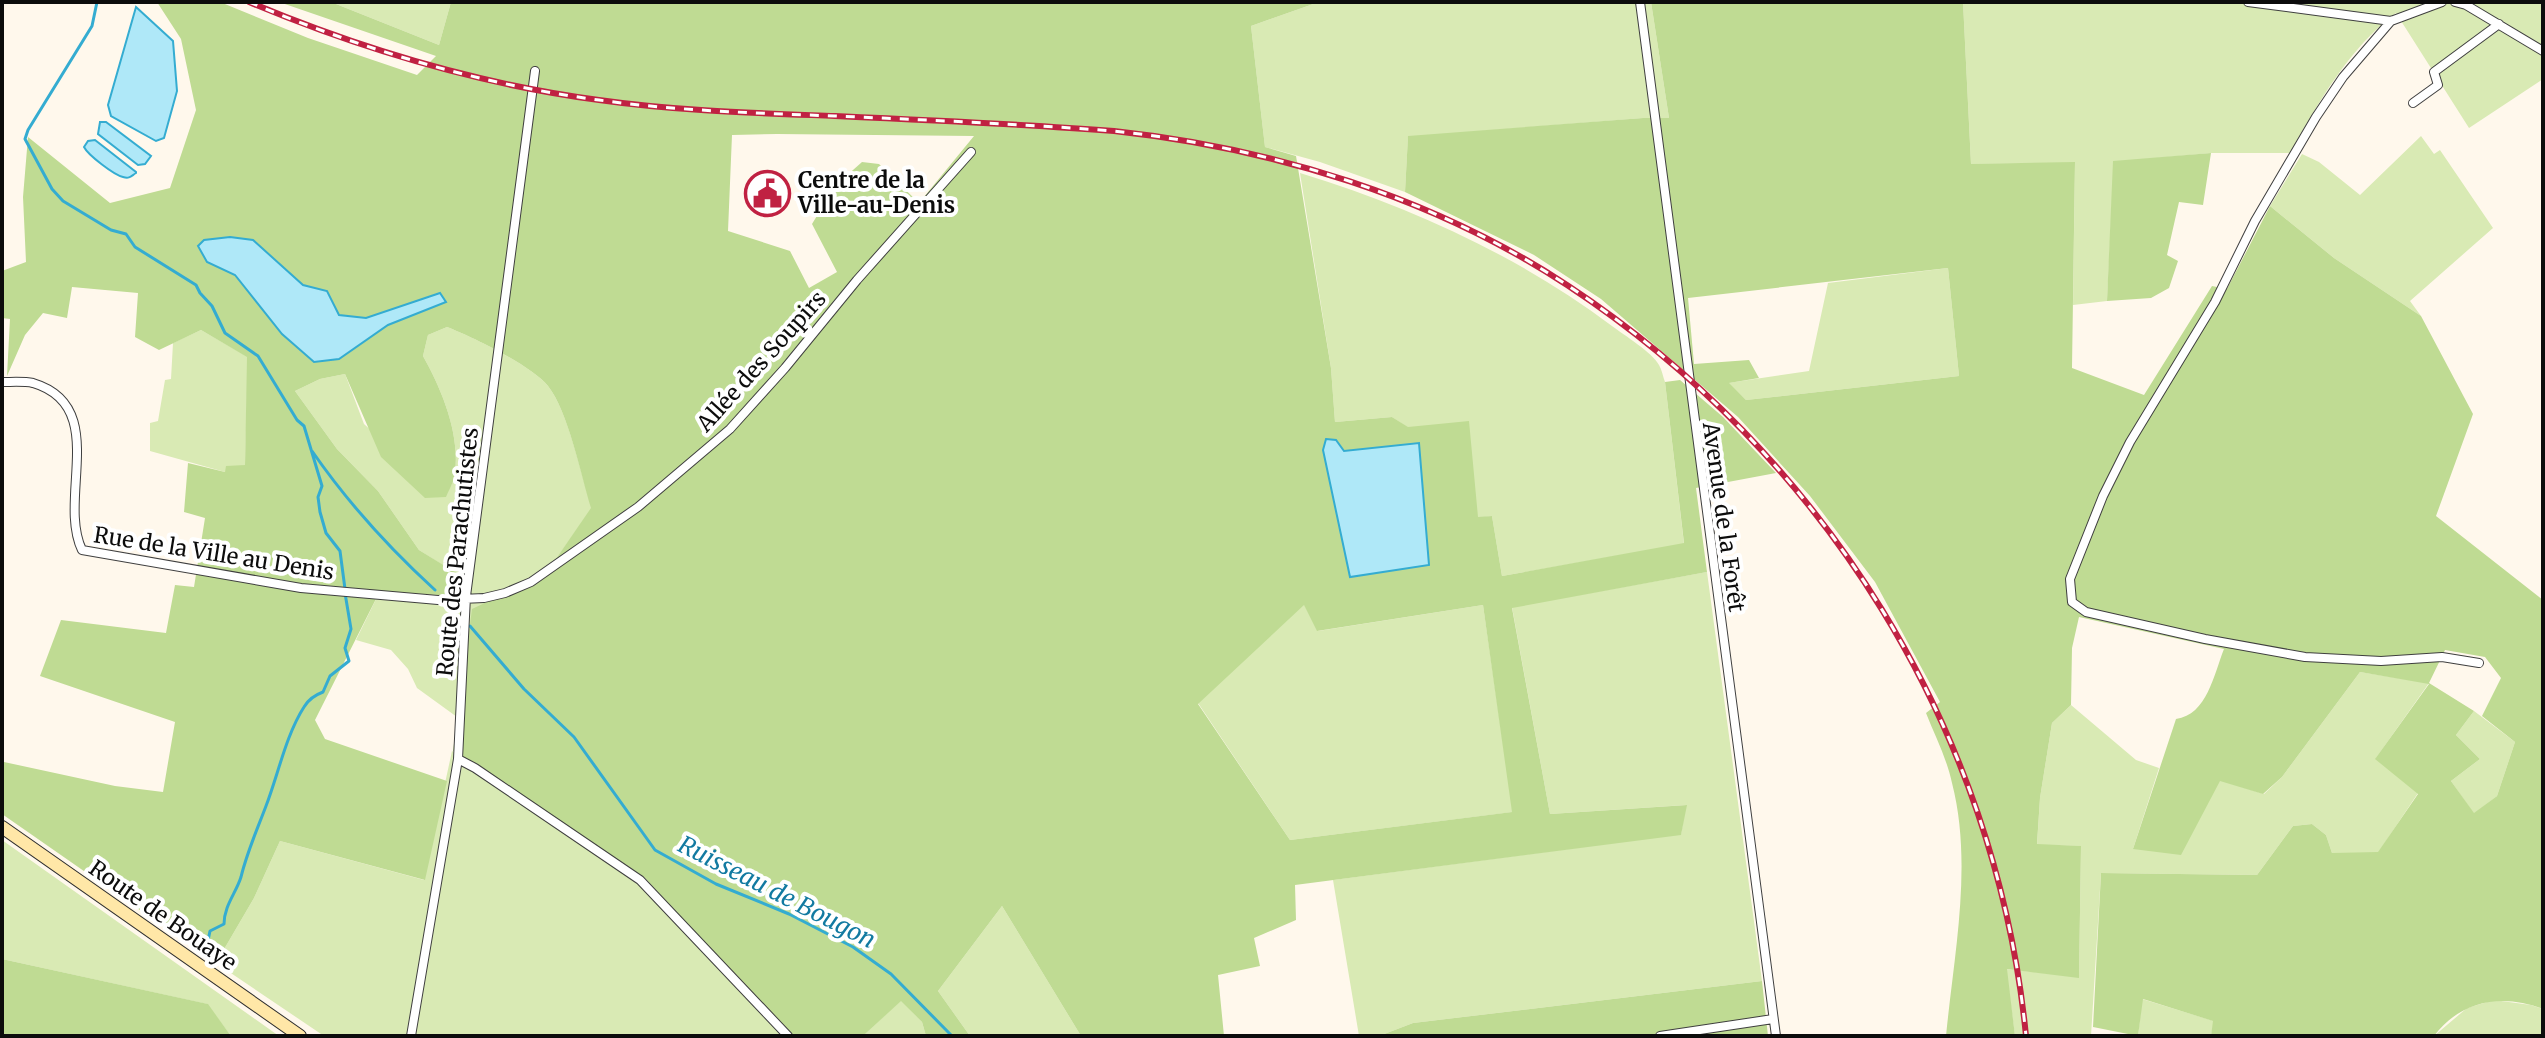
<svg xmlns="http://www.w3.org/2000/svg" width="2545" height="1038" font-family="Merriweather,serif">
<rect width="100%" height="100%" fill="#fff8ec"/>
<path fill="#d9eab4" d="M331 2H451L439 45Z
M1319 2H1651L1669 118H1643L1408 137 1405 192 1320 162 1265 147 1251 26Z
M1963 2H2543V79L2469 128 2396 13C2349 48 2318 103 2290 153H2211L2114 162 2107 301 2073 305 2075 163 1971 164Z
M2421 136 2434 154 2440 150 2493 228 2410 301 2421 316 2334 258 2270 206 2302 154 2319 162 2360 195Z
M1300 173C1411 207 1519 256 1612 326 1624 335 1653 353 1659 365 1662 370 1663 377 1665 382L1684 544 1502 576 1492 516 1478 518 1407 427 1392 417 1335 422 1331 368Z
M1948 268 1959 376 1746 400 1728 383 1809 371 1828 283Z
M447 327C471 336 532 366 548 386 568 411 581 475 592 508L551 566 457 717 417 688 408 669 391 650 356 640 380 591 457 574 419 550 378 491 337 449 295 391 320 379 345 374 364 424 445 497C449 490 454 481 455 473 460 433 442 390 423 356L428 335Z
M201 330 248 357 245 465 225 472 150 451V423L158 421 165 380 171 379 173 343Z
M1707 572 1762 981 1413 1023 1379 1036H1359L1333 880 1681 834 1686 805 1550 814 1512 607Z
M1304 604 1318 631 1483 605 1513 812 1290 840 1198 703Z
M2360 672 2429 683 2376 758 2418 793 2378 853H2332L2326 835 2312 824 2293 826 2257 875 2101 873 2091 1036H2015L2006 969 2079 977 2081 846 2037 845 2040 798 2052 723 2071 705 2136 760 2159 768 2133 849 2220 780 2264 794 2282 777Z
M2474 711 2515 742 2497 796 2474 814 2451 781 2480 759 2456 735Z
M452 751 644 877 791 1036H324L216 963 254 898 280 841 424 880Z
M2 840 279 1036H231L207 1004 2 959Z
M1002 906 1081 1036H970L938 991Z
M2142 999 2214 1021 2211 1036H2138Z
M901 1000 922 1022 926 1036H863Z
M2494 1000 2531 1005 2543 1009V1036H2434L2467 1008Z"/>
<path fill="#bfdb93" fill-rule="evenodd" d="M157 2H220L308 38 417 75 436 56 279 2H331L439 45 451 2H1319L1251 26 1265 147 1296 156 1331 368 1335 422 1392 417 1408 427 1469 421 1478 517 1492 516 1502 576 1684 543 1665 382 1680 380 1723 417 1776 473 1696 488 1707 572 1512 608 1550 814 1687 805 1681 835 1295 885 1296 920 1254 938 1260 966 1218 975 1224 1036H1081L1002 906 938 991 970 1036H926L922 1022 901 1001 863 1036H791L644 877 453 751 472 609 514 589 551 566 591 508C581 475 568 411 548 386 532 366 471 336 447 327L428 335 423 356C442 390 460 433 455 473 454 482 449 490 446 497L425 498 381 457 345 374 320 379 295 391 337 449 378 491 419 550 458 574 454 596 380 591 315 720 325 739 447 781 425 880 280 841 254 898 216 963 2 814V739L4 762 115 786 163 792 175 722 40 676 61 620 166 633 175 585 194 587 205 518 184 512 188 463 225 472 226 466 245 465 247 357 201 330 159 350 135 337 138 293 72 287 67 318 43 313 25 335 7 376 10 319 2 318V271L26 262 23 197 28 137 110 203 170 188 196 110 181 39ZM777 134 974 136 919 203 879 164 862 162 835 186 812 224 837 272 809 288 790 251 728 231 732 135ZM253 240 303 285 327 291 339 315 366 318 385 312 314 362 282 334 235 275ZM1336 440 1344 451 1350 577 1323 450ZM1304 605 1317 631 1483 605 1512 812 1290 840 1198 704Z
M1651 2H1963L1971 164 2075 162 2072 368 2144 395 2212 286 2227 289 2270 206 2334 258 2421 316 2473 414 2436 516 2543 600V1009C2503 993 2461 1000 2434 1036H2211L2213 1021 2143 999 2138 1036 2093 1027 2101 873 2257 875 2293 826 2312 824 2326 835 2332 853 2378 852 2418 794 2375 759 2429 684 2360 672 2282 777 2263 794 2220 781 2181 855 2133 849 2176 719C2207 715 2214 674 2224 649L2079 617 2072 648 2071 705 2052 723 2040 798 2037 844 2081 846 2079 978 2007 969 2015 1036H1946C1954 954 1973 864 1952 783 1947 759 1935 736 1926 713L1940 702 1875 582 1810 496 1738 417 1601 299 1534 255 1405 192 1408 136 1643 118H1669ZM1948 268 1959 376 1746 400 1729 383 1759 378 1749 360 1694 364 1688 298ZM2445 650 2485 657 2501 678 2482 716 2515 742 2497 796 2474 813 2451 781 2480 759 2456 735 2474 711 2429 683Z
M2211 153 2203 205 2179 202 2167 255 2178 261 2169 288 2151 298 2107 301 2113 161Z
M2 959 208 1004 231 1036H2Z
M1762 981 1768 1036H1379L1413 1023Z"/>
<path fill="#afe8f8" stroke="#34acd1" stroke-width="2" d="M136 7 173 41 177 91 164 138 156 141 111 116 108 105Z
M100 122H106L151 156 145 164 138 165 98 134Z
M95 140 136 172V173C131 176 130 179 123 177 114 175 88 155 84 147L88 141Z
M230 237 253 240 303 285 327 291 339 315 366 318 440 293 446 302 388 325 339 359 314 362 282 334 235 275 207 262 198 246 204 240Z
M1326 439 1336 440 1344 451 1419 443 1429 565 1350 577 1323 450Z"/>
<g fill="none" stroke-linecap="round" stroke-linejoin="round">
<path stroke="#34acd1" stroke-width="3" d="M97 2 92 26 28 130 25 139 52 189 63 201 111 230 126 234 135 247 196 285 200 293 212 306 225 333 258 356 297 420 304 426 322 486 318 497 320 512 326 533 340 551 345 589
M312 451C348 503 388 547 435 590
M470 626 524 689 574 737 655 850 716 884 789 914 853 947 891 974 952 1036
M206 950 210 931 224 924C224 906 236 893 241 877 247 852 257 830 266 806 278 775 286 735 304 707 308 700 315 695 323 692L330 676 349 661 345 648 351 629 345 593"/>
<defs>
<path id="minor" d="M1640 2 1776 1036
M2248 2 2391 21 2442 2
M2455 2 2466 5 2543 51
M2391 21 2343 77 2316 117 2255 221 2215 302 2130 442 2103 496 2070 579 2072 602 2086 612 2205 639 2305 657 2381 661 2442 657 2479 663
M2413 103 2438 85 2434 72 2499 24
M2 382C12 382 24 381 33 383 110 406 57 498 82 550L301 588 438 600 484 598 505 593 531 582 638 507 730 429 785 368 857 280 971 152
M458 759 475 768 640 880 788 1036
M411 1036 458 759 466 596 535 71
M1660 1036 1773 1019"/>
<path id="secondary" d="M2 827 300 1036"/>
</defs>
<use href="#minor" stroke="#3f3f3f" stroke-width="10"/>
<use href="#secondary" stroke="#2e2e2e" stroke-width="14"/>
<use href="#minor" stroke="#fff" stroke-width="8"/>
<use href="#secondary" stroke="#ffe7a7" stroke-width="12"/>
<defs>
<path id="rail" d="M249 2C361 49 478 84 599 100 677 111 756 113 835 116 928 120 1021 124 1114 131 1273 148 1433 197 1567 285 1824 454 1996 730 2026 1036"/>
</defs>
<use href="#rail" stroke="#c02142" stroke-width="6"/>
<use href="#rail" stroke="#fff" stroke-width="3" stroke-dasharray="9" stroke-linecap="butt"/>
</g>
<defs>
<symbol id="civic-ring" viewBox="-11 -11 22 22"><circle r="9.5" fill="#fff" stroke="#c02142" stroke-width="1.5"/><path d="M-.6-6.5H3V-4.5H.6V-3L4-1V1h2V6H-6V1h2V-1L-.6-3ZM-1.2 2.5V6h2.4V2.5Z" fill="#c02142"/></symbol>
</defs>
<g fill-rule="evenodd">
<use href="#civic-ring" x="742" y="168" width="51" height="51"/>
</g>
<g text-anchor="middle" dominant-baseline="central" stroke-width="8" stroke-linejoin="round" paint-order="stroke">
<g font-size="22" font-weight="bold" fill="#0c0c0c" stroke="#fff" text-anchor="start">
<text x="798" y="180">Centre de la<tspan x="798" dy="25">Ville-au-Denis</tspan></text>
</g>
<g font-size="22" fill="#0c0c0c" stroke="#fff">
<text transform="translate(761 361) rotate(-48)">Allée des Soupirs</text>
<text transform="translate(1724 517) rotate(82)">Avenue de la Forêt</text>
<text transform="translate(457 552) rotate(-84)">Route des Parachutistes</text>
<text transform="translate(214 553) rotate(9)">Rue de la Ville au Denis</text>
<text transform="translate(163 915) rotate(35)">Route de Bouaye</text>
</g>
<g font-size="24" font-style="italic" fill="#127aa1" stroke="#fff">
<text transform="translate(777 892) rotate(27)">Ruisseau de Bougon</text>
</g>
</g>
<rect width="2545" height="1038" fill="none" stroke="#0c0c0c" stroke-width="8"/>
</svg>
